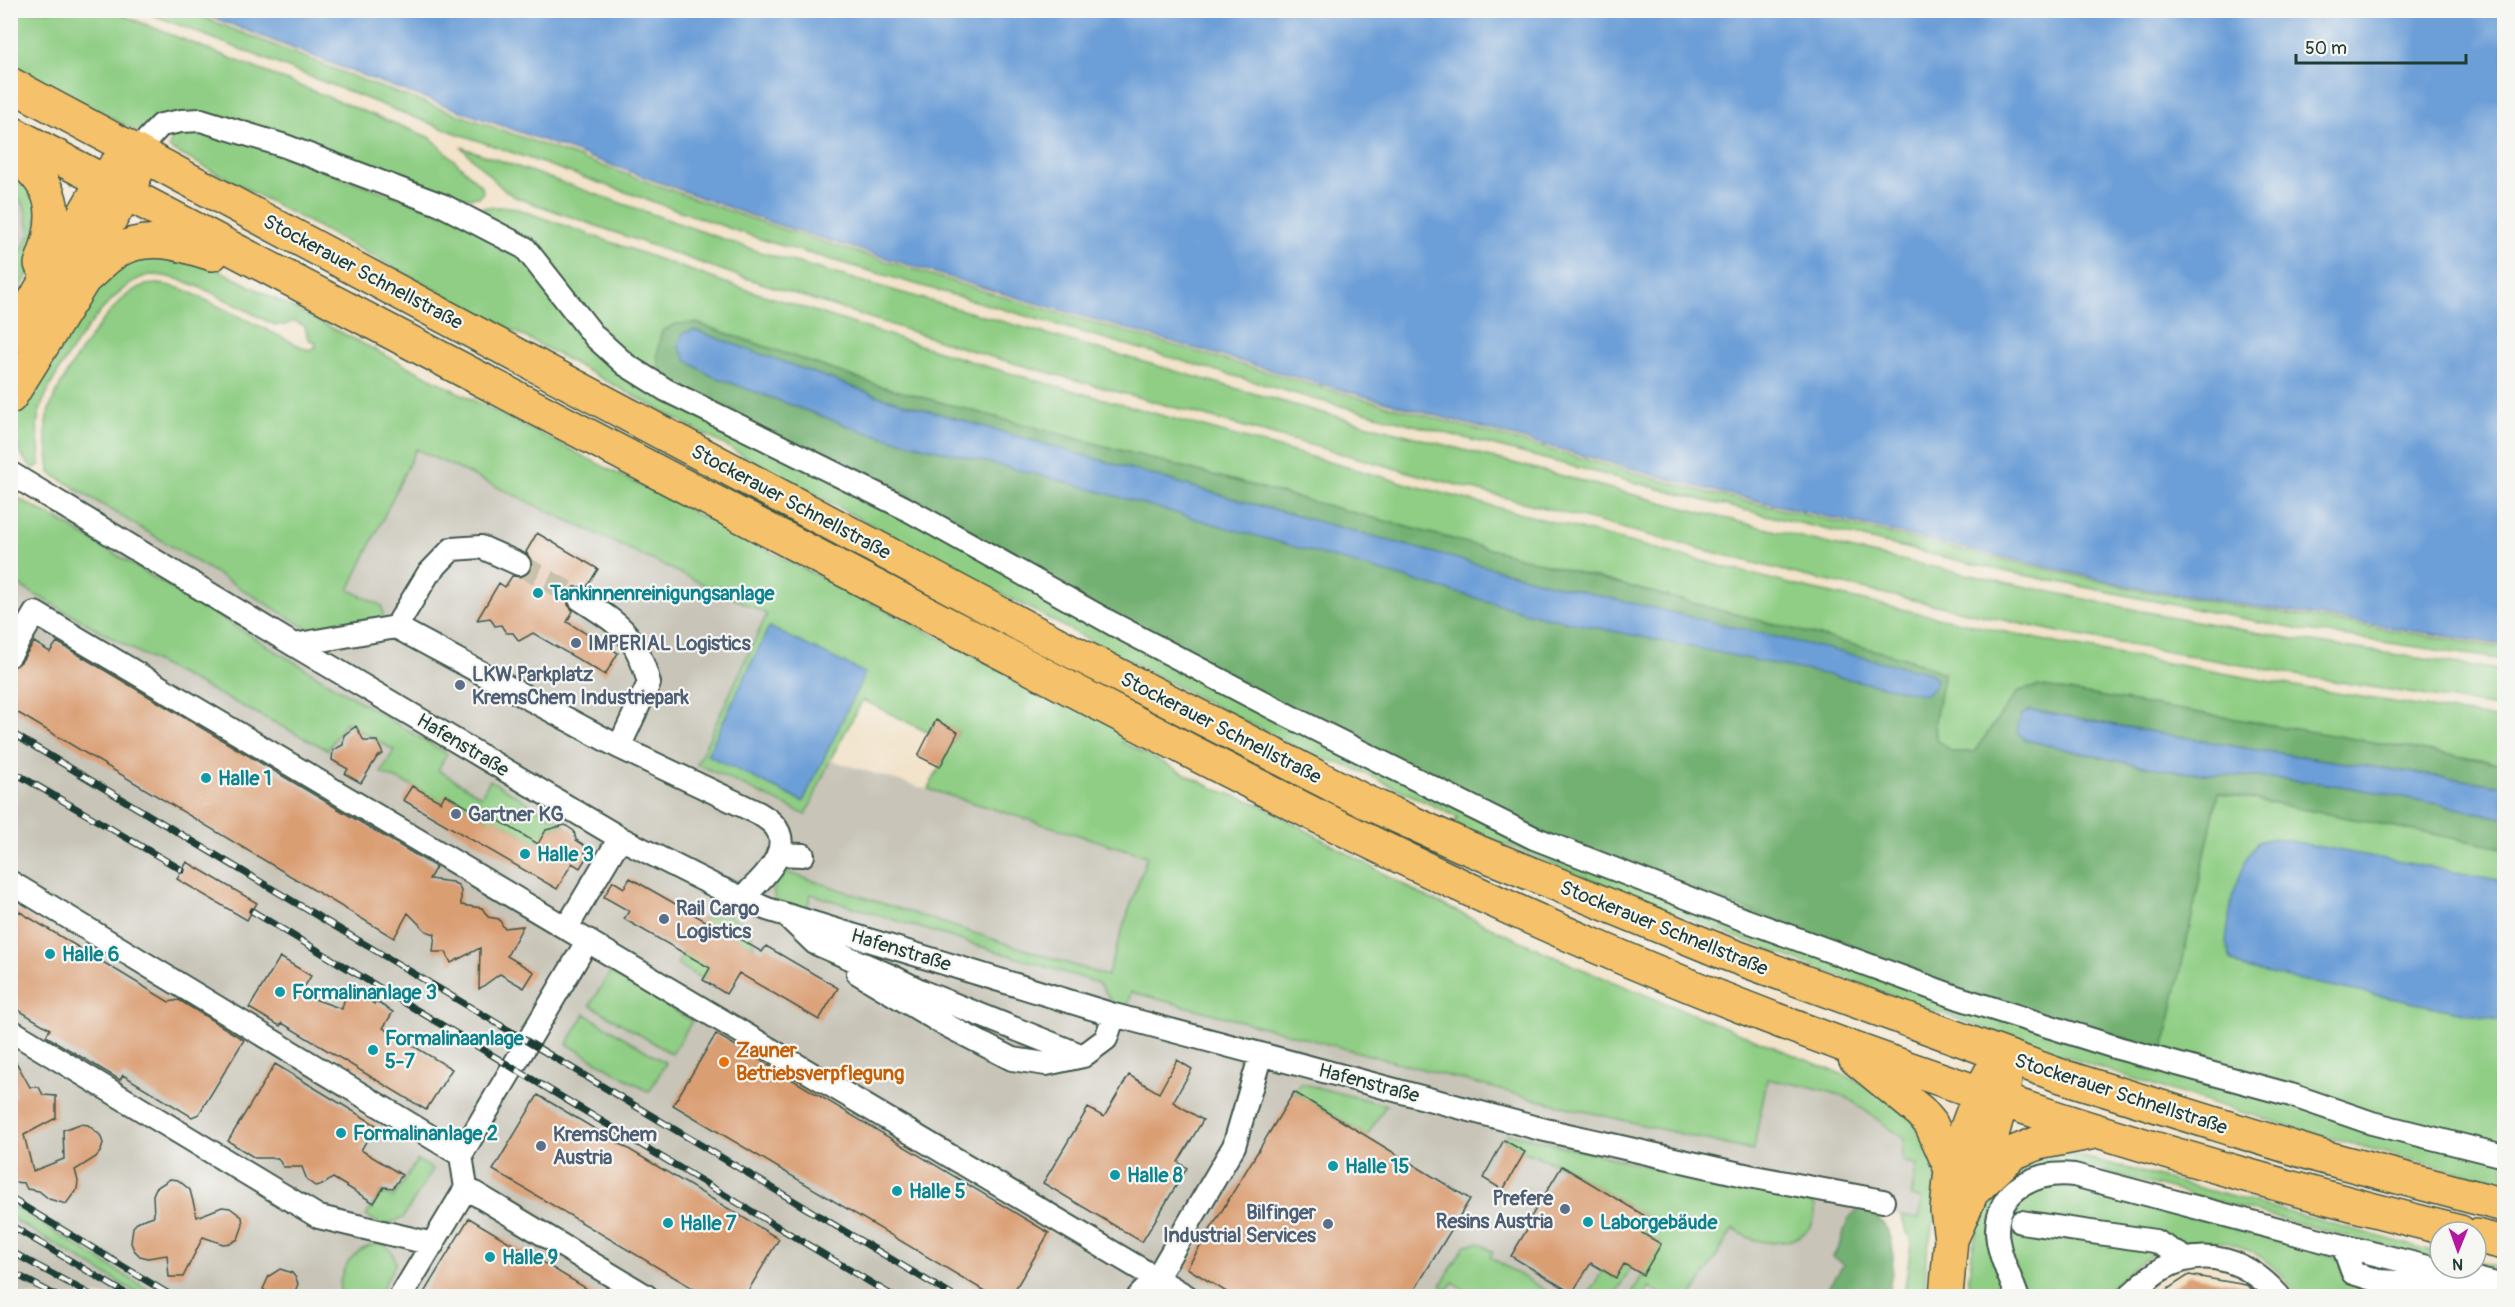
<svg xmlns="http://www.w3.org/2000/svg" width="2515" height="1307" font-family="Pangolin,sans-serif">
<rect width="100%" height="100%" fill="#f6f6f2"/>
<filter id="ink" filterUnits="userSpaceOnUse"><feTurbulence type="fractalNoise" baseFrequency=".0167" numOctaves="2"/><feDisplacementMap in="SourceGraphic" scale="12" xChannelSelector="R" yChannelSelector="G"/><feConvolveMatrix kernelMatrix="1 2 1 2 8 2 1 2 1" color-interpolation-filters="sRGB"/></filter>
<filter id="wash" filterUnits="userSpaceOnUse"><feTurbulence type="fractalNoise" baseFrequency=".008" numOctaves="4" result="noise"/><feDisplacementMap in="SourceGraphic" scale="24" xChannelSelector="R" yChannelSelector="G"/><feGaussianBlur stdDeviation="1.35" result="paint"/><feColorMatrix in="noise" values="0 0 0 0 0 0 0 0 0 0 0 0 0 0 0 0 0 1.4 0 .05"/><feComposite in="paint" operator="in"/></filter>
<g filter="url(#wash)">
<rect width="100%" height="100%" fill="#f2e3ca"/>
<path fill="#c8c4b8" d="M11 190 24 205 30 234 11 272Z
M416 449 768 614 697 764 806 815 830 760 1147 856 1103 988 1127 1006 1131 992 1546 1102 1752 1150 1767 1078 1816 1088 1846 1097 1904 1140 1901 1155 1905 1162 1917 1164 1911 1196 1922 1198 1919 1219 1863 1209 1853 1213 1845 1222 1841 1241 1833 1257 1844 1264 1824 1296H11L10 494 55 518 74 487 308 629 379 618 383 615 382 606 349 591Z"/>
<path fill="#8fce84" stroke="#57865c" stroke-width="1.5" d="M10 11H112L431 138 482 187 483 192 479 197 450 199 288 140 156 120 136 131 11 64Z
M143 11H187L375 85 772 226 993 294 1316 386 1709 493 2143 591 2504 648V660L2301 630 2003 571 1706 501 1314 399 766 241 439 127Z
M202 127 442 213 489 207H512L723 282 985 366 1415 486 1801 587 2060 644 2306 688 2504 720V764L2175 710 2018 691 1974 752H1952L1936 739 1935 719 1944 673 1908 659 1639 589 880 386 696 323 2164 1049 2218 793 2504 848V1183C2144 1097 1797 966 1455 824L1457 817 1360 771 1308 753 1197 697 860 519 544 347 169 148 172 136 178 129Z
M461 147 763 253 1312 410 1703 513 1858 551 2141 611 2299 640 2504 671V708L2308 677 2063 633 1804 576 1419 475 988 356 727 272 515 197 504 190Z
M11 162 39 195 32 266 11 309V272L30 234 24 205 11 190Z
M137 254 197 259 1126 733 1122 742 1215 789 1259 804 1424 896 1577 967 1873 1087 1912 1116 1937 1173 1934 1219 1926 1257 1925 1296H1904L1911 1243 1901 1216 1919 1219 1922 1199 1911 1196 1917 1164 1905 1162 1902 1158 1904 1139 1846 1097 1816 1088 1767 1079 1753 1151 1546 1102 1131 992 1127 1006 1114 1004 1100 985 1095 982 811 894 806 911 775 900C772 887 772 877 786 872L1107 976 1147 856 928 789 958 732 936 721 929 733 863 700 830 760 806 815 697 764 767 614 416 449 349 590 382 606 383 615 379 618 308 629 50 473C50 455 43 435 47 417 54 386 110 299 140 287 155 281 170 285 185 290L308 350 316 347 315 342 308 339 305 326 294 321 285 325H275C241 309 189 275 152 275 114 276 44 383 38 418 35 433 41 448 40 464L35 468H32C14 451 10 427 19 405L91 288Z
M10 494 55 518 447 754 438 770 481 796 490 780 565 825 546 830 538 844 494 818 491 821 446 795 441 802 412 786 381 773 394 750 345 722 328 750 152 660 11 581Z
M725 914 750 927 754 948 731 934 703 980 677 964 702 919Z
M610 972 692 1021 672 1054 590 1005Z
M585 1014 666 1063 649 1092 567 1044Z
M1300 1083 1386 1105 1367 1136 1294 1092Z
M1508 1133 1659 1169 1806 1198 1815 1206C1818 1236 1784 1247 1759 1241 1750 1239 1741 1234 1733 1229L1692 1296H1665L1649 1287 1643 1296H1630L1661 1244 1642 1233 1650 1219 1562 1166 1525 1152 1504 1140Z
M2056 1153 2078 1156 2119 1166 2440 1253V1261L2076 1164C2043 1162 2032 1170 2006 1189L2008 1296H1968C1969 1259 1975 1222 1994 1190 1998 1184 2003 1175 2008 1172 2021 1163 2041 1159 2056 1153Z
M417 1160 433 1169 403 1218 383 1226 366 1216 382 1191 393 1198Z
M2072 1185 2376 1267 2383 1296H2299C2289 1285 2280 1272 2268 1263 2232 1233 2176 1234 2140 1263 2126 1273 2114 1285 2102 1296H2026C2012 1258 1987 1213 2035 1188 2044 1183 2062 1185 2072 1185Z
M11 1205 158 1296H142L11 1218Z
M1479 1243 1493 1252 1490 1257 1555 1296H1466L1468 1292 1453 1282 1448 1290 1441 1285 1465 1245Z
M377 1244 386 1245 393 1254 396 1263 378 1296H340C337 1272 351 1249 377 1244Z
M2476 1262 2504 1268V1276L2476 1268Z
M1624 1264 1631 1268 1614 1296H1587L1603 1270 1615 1278Z"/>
<path fill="#73b172" stroke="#497753" stroke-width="1.5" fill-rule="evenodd" d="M696 323 880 386 1639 589 1908 659 1944 673 1935 719 1936 739 1952 752H1974L2018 691 2039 686 2504 764V786L2244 748 2031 710 2026 740C2078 752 2130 765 2183 772 2220 776 2256 776 2293 780 2364 787 2434 804 2504 818V848L2218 793 2164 1049 1963 991 1538 831 1295 710 669 384C655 364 655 354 662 331L676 324ZM694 330 878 396 1249 503 1547 583 1066 482 865 432 712 376Z
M1863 1209C1902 1226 1894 1262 1888 1296H1824L1844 1264 1833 1257C1836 1251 1840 1246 1842 1239 1846 1224 1846 1215 1863 1209Z"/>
<path fill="#6c9ed7" stroke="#466e86" stroke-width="1.5" d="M196 11H2504V645L2143 589 1710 490 1316 383 994 291 772 223 377 81Z
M694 330 878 396 1249 503 1547 583 1930 673 1936 679 1934 688 1926 695 1539 616 1066 482 865 432 712 376 687 361 678 346 683 333Z
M769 627 865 673 803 802 707 755Z
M2030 710 2244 748 2504 786V818C2434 804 2364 787 2293 780 2256 776 2219 776 2183 772 2130 765 2078 752 2026 740L2017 732 2021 715Z
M2273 838 2504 881V1021L2245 969 2231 960 2226 942 2232 897 2247 857 2258 842Z"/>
<g id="blocks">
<path fill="#da9e73" d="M537 533 598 569 587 587H574L568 592V605L573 611 567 622 618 653 605 675 533 633 519 641 513 633H506L501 625 495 626 490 618 477 620 499 583 505 587 512 576 521 577 531 570 532 562 526 552Z
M34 642 50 652 57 642 436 867 429 879 452 882 458 885 461 891V905L482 908 488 917 499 919 504 928 523 926 507 956 534 972 524 988 500 974 479 989 480 948 451 963 446 952H433L435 934 426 931 408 913 394 938 10 708V668L21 662Z
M936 720 958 732 940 767 918 756Z
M356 726 364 741H377L383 754 377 757 361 783 345 774 348 769 332 760 333 750 343 745 344 735Z
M412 786 441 802 445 794 491 821 493 817 538 844 546 830 565 825 574 831 576 840 584 845 586 858 580 868 572 863 557 889 403 800Z
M187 862 257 903 247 920 177 879Z
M630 878 730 935 731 934 762 952 766 946 838 988 819 1020 739 973 726 994 703 980 710 968 624 919 629 911 604 897 613 881 624 888Z
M10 906 169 1002 179 1000 244 1040 199 1114 192 1117 123 1075 120 1080 46 1036 50 1029 10 1005Z
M280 957 311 976 300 994 342 1009 348 984 374 1004 375 1001 393 1012 383 1028 452 1069 426 1110 282 1023 280 1026 249 1008Z
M716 1034 1049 1233 1011 1296H993L673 1105Z
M1177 1060 1192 1069 1173 1102 1203 1120 1178 1162 1187 1168 1142 1242 1043 1183 1088 1108 1104 1117 1129 1075 1159 1093Z
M16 1062 30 1087H39L43 1095 56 1096V1118L24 1135 33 1171 64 1159 63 1130 80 1124 88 1125 100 1135 103 1143 101 1151 96 1157 75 1170 78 1181 77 1189 66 1204 49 1199 39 1191 27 1189 24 1183 14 1182 10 1174V1098H15Z
M275 1064 376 1125 361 1150 402 1175 393 1188 384 1187 374 1203 333 1178 324 1184 315 1186 307 1180 302 1167H283L278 1158H255L228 1141Z
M1294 1092 1470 1199 1411 1296H1233L1187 1268Z
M538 1095 779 1239 745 1296H706L493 1170Z
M1504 1140 1525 1152 1503 1190 1483 1178Z
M1562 1166 1650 1219 1642 1233 1661 1244 1643 1275 1624 1264 1616 1278 1591 1263 1572 1293 1511 1256 1529 1226 1526 1225Z
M170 1179 178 1180 190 1190 197 1217 222 1207 230 1208 242 1217 243 1225 238 1239 231 1243 223 1244 203 1237 183 1277H169L167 1255 148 1258 140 1256 134 1250 131 1243 133 1227 139 1221 154 1216 153 1195 156 1188Z
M469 1218 599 1296H422Z
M280 1269 292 1273 296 1278 298 1284 293 1296H272L263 1289 269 1276Z
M2189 1275 2246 1285 2257 1293V1296H2157Z"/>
</g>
</g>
<g filter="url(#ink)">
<use href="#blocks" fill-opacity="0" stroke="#3f564a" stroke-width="1.5"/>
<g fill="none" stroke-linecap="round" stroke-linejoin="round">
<path stroke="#c8c2ac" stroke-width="22" stroke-dasharray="22 11" stroke-linecap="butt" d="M519 564 580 599"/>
<defs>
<path id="minor" d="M137 150 161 125 181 121 201 120 285 146 444 206 525 248 595 337 626 365 666 390 903 507 1113 624 1291 717 1534 838 1745 920 1959 998 2118 1048 2291 1095 2372 1123 2504 1156
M10 473 294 645 620 838 715 886 767 909 1114 1015 1541 1129 1749 1176 1883 1201
M580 599C622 626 635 633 649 683L619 747
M396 627 428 574 452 549 481 547 519 564
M294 645 396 627 619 747 758 813C763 816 769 820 773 824 797 849 759 882 742 898
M10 655 35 613 1186 1296
M778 854 803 855
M10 882 461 1155
M790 919 815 943 891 976 923 992 1083 1056 1106 1039 1114 1015
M567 927 620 838
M858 973 942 1023 1012 1059 1046 1064 1083 1056
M10 1030 319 1217 433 1244
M466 1188 646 1296
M2021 1222 2155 1241 2187 1259
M2343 1246 2353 1273 2379 1281 2428 1284 2477 1296
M401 1296 466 1188 461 1155 588 940
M1139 1296 1156 1279 1234 1146 1261 1054
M2017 1296C2010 1276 1997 1252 1997 1230 1998 1188 2037 1171 2074 1175L2343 1246 2504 1286
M2129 1296C2139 1288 2150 1275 2162 1269 2206 1245 2248 1261 2279 1296"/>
<path id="highway" d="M10 84 1038 634 1366 802 1461 845 1725 953 2058 1075 2319 1156 2504 1205
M10 132C322 295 633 460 945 623 1161 736 1376 852 1600 948 1877 1068 2167 1159 2460 1232
M10 152C56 184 61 213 41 264
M85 278C95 270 106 257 117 251 148 233 181 244 212 254
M10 337 18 329 103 181 118 163
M10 397 82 282C88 242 121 210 136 173
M1855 1058 1921 1112 1931 1124 1951 1169
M1975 1189 2013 1153 2038 1143 2095 1132
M1953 1235C1976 1186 1996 1133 2005 1080
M2476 1236 2504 1243
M1946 1296 1951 1239 1947 1210 1951 1169 1980 1093 1990 1074"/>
</defs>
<use href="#minor" stroke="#3f564a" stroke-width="26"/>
<use href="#highway" stroke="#3f564a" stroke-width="36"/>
<use href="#minor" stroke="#fff" stroke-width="22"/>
<use href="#highway" stroke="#f5c16b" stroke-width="33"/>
<defs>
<path id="rail" d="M10 732 953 1296
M10 770 182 870
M252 911 893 1296
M10 1198 172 1296
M10 1225 130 1296
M10 1251 93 1296
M10 1271 57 1296"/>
</defs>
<use href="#rail" stroke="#1f3d34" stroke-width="7"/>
<use href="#rail" stroke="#f6f6f2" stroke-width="4.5" stroke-dasharray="14" stroke-linecap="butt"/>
</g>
</g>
<g fill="#0f9aa8" stroke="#f6f6f2" stroke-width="2">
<circle cx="538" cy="593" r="6"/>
<circle cx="206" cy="778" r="6"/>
<circle cx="525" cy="854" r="6"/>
<circle cx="50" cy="954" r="6"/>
<circle cx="280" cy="992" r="6"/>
<circle cx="373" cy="1050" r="6"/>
<circle cx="341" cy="1133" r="6"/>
<circle cx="1333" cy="1166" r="6"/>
<circle cx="1115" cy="1175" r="6"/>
<circle cx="897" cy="1191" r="6"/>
<circle cx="1588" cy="1222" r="6"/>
<circle cx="668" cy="1223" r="6"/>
<circle cx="490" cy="1257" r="6"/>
</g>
<g fill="#5c6f8a" stroke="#f6f6f2" stroke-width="2">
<circle cx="576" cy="643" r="6"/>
<circle cx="460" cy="685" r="6"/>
<circle cx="456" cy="814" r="6"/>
<circle cx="664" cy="919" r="6"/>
<circle cx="541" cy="1146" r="6"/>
<circle cx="1565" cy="1209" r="6"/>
<circle cx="1328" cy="1224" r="6"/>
</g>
<circle fill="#e8710a" stroke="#f6f6f2" stroke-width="2" cx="724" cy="1062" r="6"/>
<g text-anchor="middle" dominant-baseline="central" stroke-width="4.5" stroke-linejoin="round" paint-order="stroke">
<g font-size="20" fill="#1f3d34" stroke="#f6f6f2">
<text transform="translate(363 272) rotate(28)">Stockerauer Schnellstraße</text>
<text transform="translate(791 502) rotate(28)">Stockerauer Schnellstraße</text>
<text transform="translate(1221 728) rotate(27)">Stockerauer Schnellstraße</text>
<text transform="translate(463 745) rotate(31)">Hafenstraße</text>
<text transform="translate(1664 928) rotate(22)">Stockerauer Schnellstraße</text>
<text transform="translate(901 950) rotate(17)">Hafenstraße</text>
<text transform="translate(1369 1083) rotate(15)">Hafenstraße</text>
<text transform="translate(2121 1094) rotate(18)">Stockerauer Schnellstraße</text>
</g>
<g font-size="20" font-weight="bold" fill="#0d838f" stroke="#f6f6f2" text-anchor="start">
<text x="550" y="593">Tankinnenreinigungsanlage</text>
<text x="218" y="778">Halle 1</text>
<text x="537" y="854">Halle 3</text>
<text x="62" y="954">Halle 6</text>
<text x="292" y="992">Formalinanlage 3</text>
<text x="385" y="1038">Formalinaanlage<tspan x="385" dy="23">5-7</tspan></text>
<text x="353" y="1133">Formalinanlage 2</text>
<text x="1345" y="1166">Halle 15</text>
<text x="1127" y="1175">Halle 8</text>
<text x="909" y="1191">Halle 5</text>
<text x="1600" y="1222">Laborgebäude</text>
<text x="680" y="1223">Halle 7</text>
<text x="502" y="1257">Halle 9</text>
</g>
<g font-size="20" font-weight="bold" fill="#4e5e75" stroke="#f6f6f2" text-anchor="start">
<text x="588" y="643">IMPERIAL Logistics</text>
<text x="472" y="674">LKW Parkplatz<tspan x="472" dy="23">KremsChem Industriepark</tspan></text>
<text x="468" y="814">Gartner KG</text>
<text x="676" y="908">Rail Cargo<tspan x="676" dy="23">Logistics</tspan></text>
<text x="553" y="1134">KremsChem<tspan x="553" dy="23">Austria</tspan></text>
<text x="1553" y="1198" text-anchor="end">Prefere<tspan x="1553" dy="23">Resins Austria</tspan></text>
<text x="1316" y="1212" text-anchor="end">Bilfinger<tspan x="1316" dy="23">Industrial Services</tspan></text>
</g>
<g font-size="20" font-weight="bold" fill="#c56008" stroke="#f6f6f2" text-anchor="start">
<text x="736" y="1050">Zauner<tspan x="736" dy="23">Betriebsverpflegung</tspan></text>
</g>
</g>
<rect width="2515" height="1307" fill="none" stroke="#f6f6f2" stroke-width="36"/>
<g transform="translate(2458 1250) rotate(181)"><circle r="28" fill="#f6f6f2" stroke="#a0aca6" stroke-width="1.5"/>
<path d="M0-4.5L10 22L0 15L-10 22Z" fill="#b5179e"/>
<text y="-9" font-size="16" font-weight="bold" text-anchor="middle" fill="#1f3d34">N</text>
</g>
<path d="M2296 54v9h170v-9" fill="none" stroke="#1f3d34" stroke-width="3"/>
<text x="2305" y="54" font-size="18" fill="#1f3d34" stroke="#f6f6f2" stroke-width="4.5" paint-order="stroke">50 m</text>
</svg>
